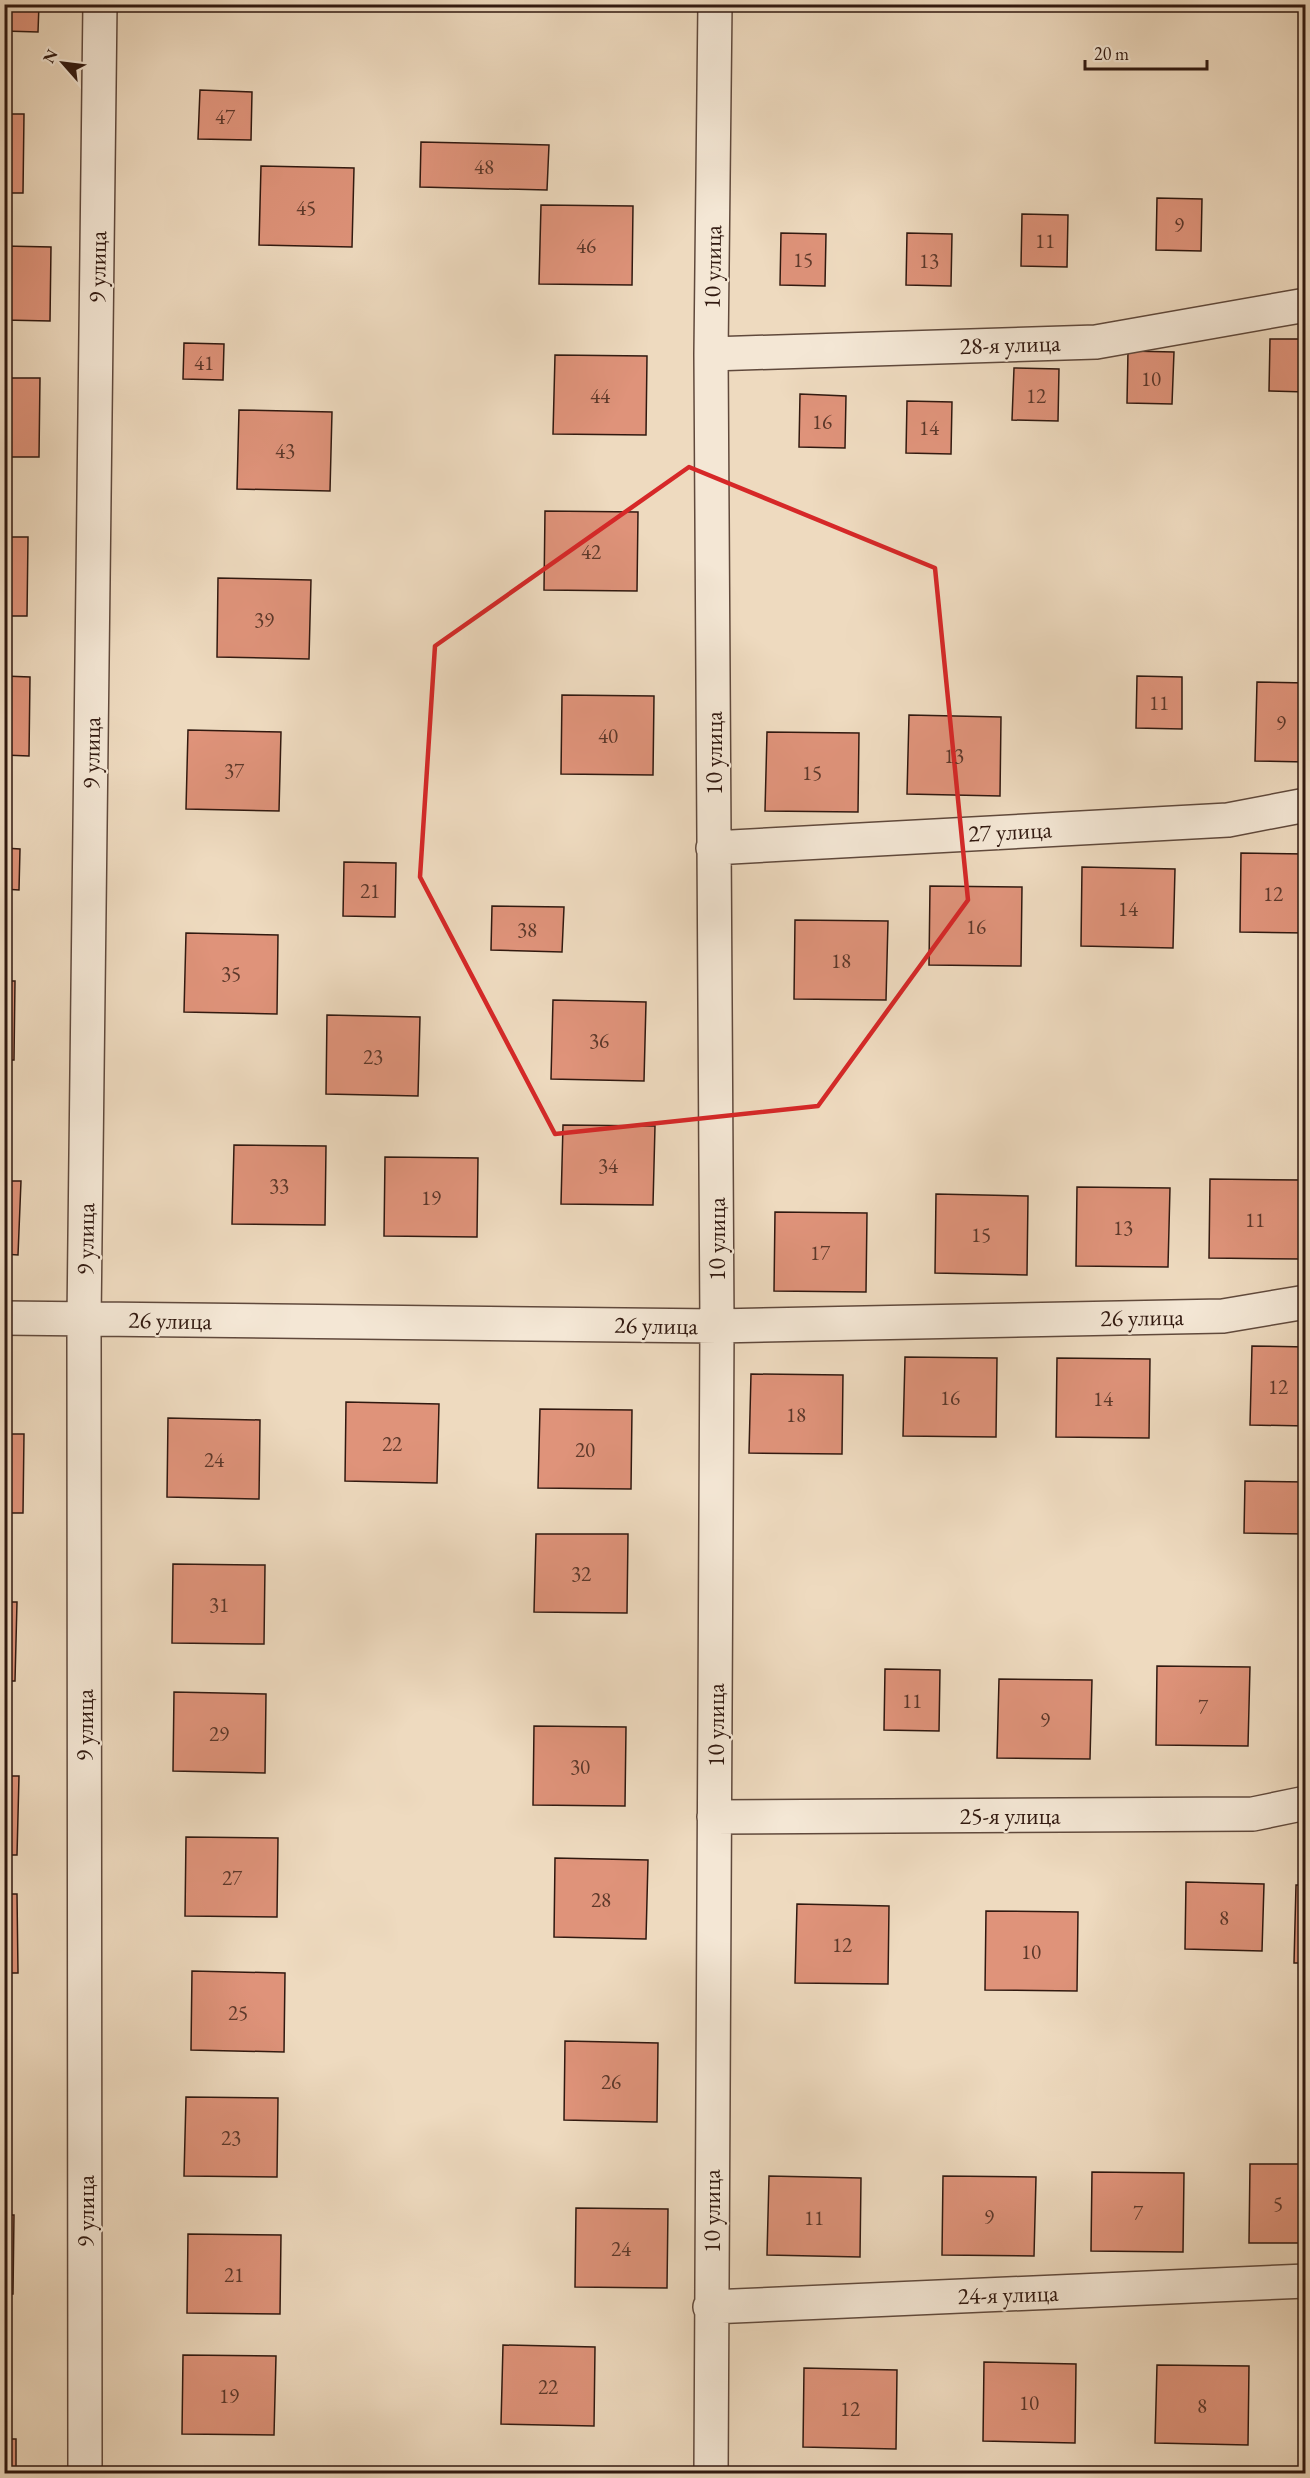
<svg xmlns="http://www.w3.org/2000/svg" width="1310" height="2478" font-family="'EB Garamond',serif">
<rect width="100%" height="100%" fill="#eedabf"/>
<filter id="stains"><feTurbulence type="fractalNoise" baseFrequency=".00333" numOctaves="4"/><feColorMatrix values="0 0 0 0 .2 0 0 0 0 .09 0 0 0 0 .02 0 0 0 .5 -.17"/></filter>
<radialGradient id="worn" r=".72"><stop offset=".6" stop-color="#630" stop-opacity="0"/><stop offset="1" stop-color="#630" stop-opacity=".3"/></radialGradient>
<path fill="#df937a" stroke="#311910" stroke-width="1.5" d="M4 4H39L38 32 4 31Z
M200 90 252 92 251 140 198 139Z
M4 114H24L23 193H4Z
M421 142 549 145 547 190 420 187Z
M261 166 354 168 352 247 259 245Z
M1157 198 1202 199 1201 251 1156 250Z
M541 205 633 206 632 285 539 284Z
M1022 214 1068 215 1067 267 1021 266Z
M781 233 826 234 825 286 780 285Z
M907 233 952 234 951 286 906 285Z
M4 246 51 247 50 321 4 320Z
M1270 339H1306V392L1269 391Z
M184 343 224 344 223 380 183 379Z
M1128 351 1174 352 1172 404 1127 403Z
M555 355 647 356 646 435 553 434Z
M1014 368 1059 369 1058 421 1012 420Z
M4 378H40L39 457H4Z
M800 394 846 396 845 448 799 447Z
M907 401 952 402 951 454 906 453Z
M239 410 332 412 330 491 237 489Z
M545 511 638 512 637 591 544 590Z
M4 537H28L27 616H4Z
M218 578 311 580 309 659 217 657Z
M4 676 30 677 29 756 4 755Z
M1137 676 1182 677V729L1136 728Z
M1257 682 1306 683V762L1255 761Z
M562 695 654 696 653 775 561 774Z
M909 715 1001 717 1000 796 907 794Z
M188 730 281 732 279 811 186 809Z
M767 732 859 733 858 812 765 811Z
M4 848 20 849 19 890 4 889Z
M1241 853 1306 854V933L1240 932Z
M344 862 396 863 395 917 343 916Z
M1082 867 1175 869 1173 948 1081 946Z
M930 886 1022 887 1021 966 929 965Z
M492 906 564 907 562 952 491 950Z
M795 920 888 921 886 1000 794 999Z
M186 933 278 935 277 1014 184 1012Z
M4 981H15L14 1060H4Z
M553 1000 646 1002 644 1081 551 1079Z
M327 1015 420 1017 418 1096 326 1094Z
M563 1125 655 1126 653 1205 561 1204Z
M234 1145 326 1146 325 1225 232 1224Z
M385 1157 478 1158 477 1237 384 1236Z
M1210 1179 1302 1180 1301 1259 1209 1258Z
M4 1181H21L18 1255 4 1254Z
M1077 1187 1170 1188 1168 1267 1076 1266Z
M936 1194 1028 1196 1027 1275 935 1273Z
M775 1212 867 1213 866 1292 774 1291Z
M1252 1346 1306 1347V1426L1250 1425Z
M905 1357 997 1358 996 1437 903 1436Z
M1057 1358 1150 1359 1149 1438 1056 1437Z
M751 1374 843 1375 842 1454 749 1453Z
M346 1402 439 1404 437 1483 345 1481Z
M540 1409 632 1410 631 1489 538 1488Z
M168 1418 260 1420 259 1499 167 1497Z
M4 1434H24L23 1513H4Z
M1245 1481 1306 1482V1534L1244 1533Z
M536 1534H628L627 1613 534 1612Z
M173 1564 265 1565 264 1644 172 1643Z
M4 1602H17L15 1681H4Z
M1157 1666 1250 1667 1248 1746 1156 1745Z
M885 1669 940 1670 939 1731 884 1730Z
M999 1679 1092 1680 1090 1759 997 1758Z
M174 1692 266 1694 265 1773 173 1771Z
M534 1726 626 1727 625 1806 533 1805Z
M4 1776H19L17 1855H4Z
M186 1837 278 1838 277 1917 185 1916Z
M555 1858 648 1860 646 1939 554 1937Z
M1186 1882 1264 1884 1262 1951 1185 1949Z
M1296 1885H1306V1963H1294Z
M4 1894H17L18 1973H4Z
M797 1904 889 1906 888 1984 795 1983Z
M986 1911 1078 1912 1077 1991 985 1990Z
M192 1971 285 1973 284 2052 191 2050Z
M565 2041 658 2043 657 2122 564 2120Z
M186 2097 278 2098 277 2177 184 2176Z
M1250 2164H1306V2243H1249Z
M1092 2172 1184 2173 1183 2252 1091 2251Z
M769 2176 861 2178 860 2257 767 2255Z
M943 2176 1036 2177 1034 2256 942 2255Z
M576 2208 668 2209 667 2288 575 2287Z
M4 2215H14L13 2294H4Z
M188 2234 281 2235 280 2314 187 2313Z
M503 2345 595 2347 594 2426 501 2424Z
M183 2355 276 2356 274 2435 182 2434Z
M984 2362 1076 2364 1075 2443 983 2441Z
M1157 2365 1249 2366 1248 2445 1155 2443Z
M804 2368 897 2370 896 2449 803 2447Z
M4 2439H16V2474H4Z
M494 2470 586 2471V2474H494Z"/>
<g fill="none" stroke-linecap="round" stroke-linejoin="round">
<defs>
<path id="minor" d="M711 354 1096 342 1306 305
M713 848 1228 820 1306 805
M4 1318 717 1326 1223 1316 1306 1302
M714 1817 1253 1814 1306 1803
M710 2307 1306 2281
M85 2474 84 1320 100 4
M711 2474 717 1326 711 354 715 4"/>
</defs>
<use href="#minor" stroke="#60493c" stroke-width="36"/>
<use href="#minor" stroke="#f4e7d5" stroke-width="33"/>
</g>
<path fill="none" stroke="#d62828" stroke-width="4.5" stroke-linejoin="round" d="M689 467 935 568 968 900 818 1106 555 1134 420 877 435 646Z"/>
<g text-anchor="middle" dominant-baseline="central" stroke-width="4.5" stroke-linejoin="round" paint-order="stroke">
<g font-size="21" fill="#5c382a">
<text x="225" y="116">47</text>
<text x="484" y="166">48</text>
<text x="306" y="207">45</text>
<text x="1179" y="224">9</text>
<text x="1045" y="240">11</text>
<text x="586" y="245">46</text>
<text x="803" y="259">15</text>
<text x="929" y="260">13</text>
<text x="204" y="362">41</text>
<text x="1151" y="378">10</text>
<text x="600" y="395">44</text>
<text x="1036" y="395">12</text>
<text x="822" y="421">16</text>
<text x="929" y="427">14</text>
<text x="285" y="450">43</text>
<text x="591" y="551">42</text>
<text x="264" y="619">39</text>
<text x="1159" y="702">11</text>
<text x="1281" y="722">9</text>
<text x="608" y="735">40</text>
<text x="954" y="755">13</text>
<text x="234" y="770">37</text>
<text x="812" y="772">15</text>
<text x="370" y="890">21</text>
<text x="1273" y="893">12</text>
<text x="1128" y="908">14</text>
<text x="976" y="926">16</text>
<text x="527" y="929">38</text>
<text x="841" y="960">18</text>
<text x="231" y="973">35</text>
<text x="599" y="1040">36</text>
<text x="373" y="1056">23</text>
<text x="608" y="1165">34</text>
<text x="279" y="1185">33</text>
<text x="431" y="1197">19</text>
<text x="1255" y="1219">11</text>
<text x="1123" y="1227">13</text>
<text x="981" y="1234">15</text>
<text x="820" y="1252">17</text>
<text x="1278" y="1386">12</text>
<text x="950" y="1397">16</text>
<text x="1103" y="1398">14</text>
<text x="796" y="1414">18</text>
<text x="392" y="1443">22</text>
<text x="585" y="1449">20</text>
<text x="214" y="1459">24</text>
<text x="581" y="1573">32</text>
<text x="219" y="1604">31</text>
<text x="912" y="1700">11</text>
<text x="1203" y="1706">7</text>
<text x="1045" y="1719">9</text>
<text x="219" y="1733">29</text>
<text x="580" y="1766">30</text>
<text x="232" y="1877">27</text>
<text x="601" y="1899">28</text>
<text x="1224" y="1917">8</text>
<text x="842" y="1944">12</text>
<text x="1031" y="1951">10</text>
<text x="238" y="2012">25</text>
<text x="611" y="2081">26</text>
<text x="231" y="2137">23</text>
<text x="1278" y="2203">5</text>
<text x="1138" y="2212">7</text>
<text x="989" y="2216">9</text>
<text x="814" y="2217">11</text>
<text x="621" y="2248">24</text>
<text x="234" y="2274">21</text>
<text x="548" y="2386">22</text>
<text x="229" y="2395">19</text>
<text x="1029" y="2402">10</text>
<text x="1202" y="2405">8</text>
<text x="850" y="2408">12</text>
</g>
<g font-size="24" fill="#311910" stroke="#f4e7d5">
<text transform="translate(97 267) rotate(-89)">9 улица</text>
<text transform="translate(712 267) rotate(-89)">10 улица</text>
<text transform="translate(1010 344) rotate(-2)">28-я улица</text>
<text transform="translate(91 753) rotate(-89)">9 улица</text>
<text transform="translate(713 753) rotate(-90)">10 улица</text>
<text transform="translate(1010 831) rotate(-3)">27 улица</text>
<text transform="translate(85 1239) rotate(-89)">9 улица</text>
<text transform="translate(716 1239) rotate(-90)">10 улица</text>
<text transform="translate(1142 1317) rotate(-1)">26 улица</text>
<text transform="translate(170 1320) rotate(1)">26 улица</text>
<text transform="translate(656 1325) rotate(1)">26 улица</text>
<text transform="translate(84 1725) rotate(-90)">9 улица</text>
<text transform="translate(715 1725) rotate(-90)">10 улица</text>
<text x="1010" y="1815">25-я улица</text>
<text transform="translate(85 2211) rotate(-90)">9 улица</text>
<text transform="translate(711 2211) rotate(-90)">10 улица</text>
<text transform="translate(1008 2294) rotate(-2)">24-я улица</text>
</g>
</g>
<rect width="1310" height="2478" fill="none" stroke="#eedabf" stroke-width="24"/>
<rect x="6" y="6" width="1298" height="2466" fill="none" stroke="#311910" stroke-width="3"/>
<rect x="12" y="12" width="1286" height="2454" fill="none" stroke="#311910" stroke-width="1.5"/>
<g transform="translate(63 63) rotate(298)" stroke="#f4e7d5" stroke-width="4.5" paint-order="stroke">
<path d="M0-4.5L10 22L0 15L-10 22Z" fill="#311910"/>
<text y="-9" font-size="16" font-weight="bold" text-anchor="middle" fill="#311910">N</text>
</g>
<path d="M1085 60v9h122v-9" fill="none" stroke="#311910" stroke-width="3"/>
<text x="1094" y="60" font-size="18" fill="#311910" stroke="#f4e7d5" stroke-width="4.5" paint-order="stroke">20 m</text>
<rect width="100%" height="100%" filter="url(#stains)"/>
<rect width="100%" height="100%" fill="url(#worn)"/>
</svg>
